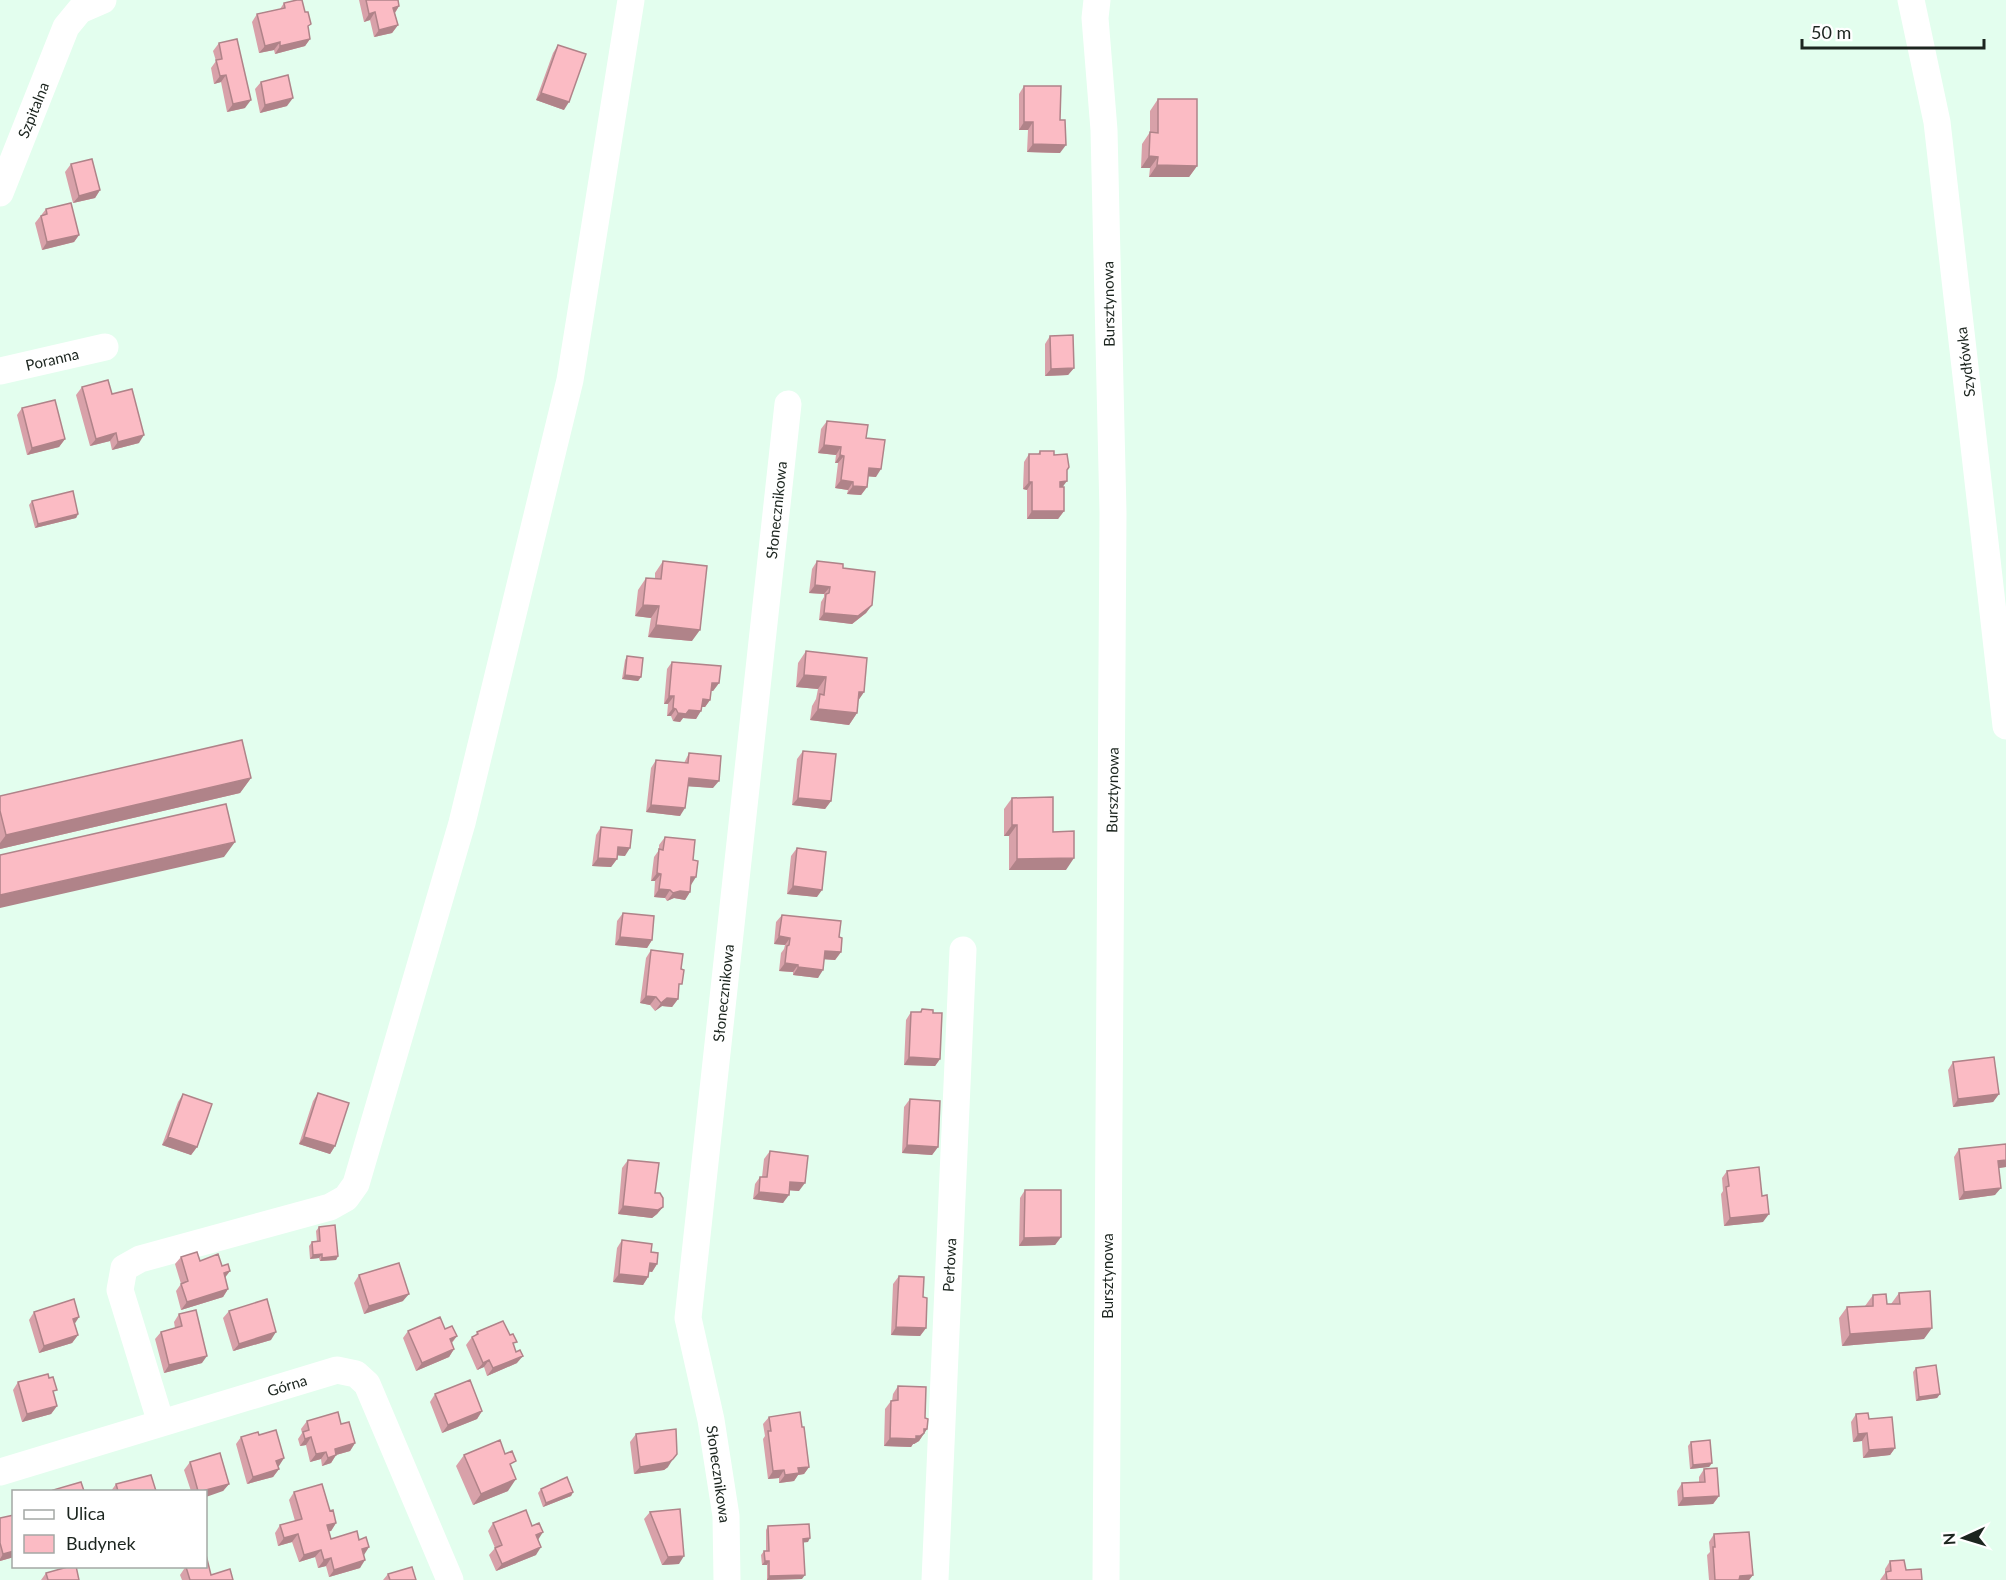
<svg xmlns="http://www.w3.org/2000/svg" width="2006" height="1580" font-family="Lato,sans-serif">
<rect width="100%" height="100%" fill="#e3feee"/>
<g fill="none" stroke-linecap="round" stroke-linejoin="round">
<path stroke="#fff" stroke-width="27" d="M1097 0 1095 18 1104 130 1113 513 1106 1580
M1911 0 1937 122 2006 726
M0 193 66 27 80 10 103 0
M0 371 105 347
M161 1423 120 1290 124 1268 140 1259 330 1207 346 1198 356 1184 462 823 570 380 631 0
M0 1472 337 1370 356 1374 367 1384 450 1580
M727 1580 726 1516 711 1420 688 1318 788 404
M935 1580 963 950"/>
</g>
<path fill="#d8a1a9" d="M359 0H398L399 6 395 13 398 25 392 33 374 37 370 20 364 22Z
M284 3 310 39 305 46 275 54 274 50 259 53 252 22 257 14 280 9Z
M219 43 245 108 227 112 221 82 214 84 211 68 216 61 213 51Z
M558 45 564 110 536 100 553 53Z
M261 82 287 106 260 113 255 89Z
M1024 86 1060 153 1027 152 1028 130H1019V94Z
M1158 99 1197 166 1189 177H1149L1150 168H1141L1142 144 1150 132V111Z
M71 164 100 190 95 198 73 203 65 172Z
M46 209 79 235 74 242 42 250 35 223Z
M1050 336 1074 368 1068 375 1045 376V344Z
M82 387 112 394 139 443 112 450 110 441 90 446 76 395Z
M22 408 65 439 59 447 27 455 17 415Z
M827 421 866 438 876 477 868 476 867 487 861 495 847 494 848 490 835 488 838 463H835L836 455 818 453 821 429Z
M1040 451 1054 455 1067 471 1063 487 1064 511 1058 519H1027V490L1023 489 1024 462 1029 454H1038Z
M32 501 78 514 76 518 35 528 29 505Z
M663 561 692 641 648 637 651 618 635 616 638 590 646 578 655 579V573Z
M817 561 843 568 872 605 866 613 852 624 819 620 821 602 824 597V594L809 593 812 569Z
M806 651 864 692 858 700 857 713 849 725 810 720 812 706 816 699 818 689 796 687 798 663Z
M627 656 641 677 638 681 622 679 625 660Z
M672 662 719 683 713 691H711L710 700 705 707H702L696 719 683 718 680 722 673 721 671 716H667L668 704H664L667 669Z
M803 751 831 801 825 809 792 805 797 759Z
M689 753 713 788 688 786 680 816 646 812 651 768 656 760 684 763Z
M251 778 240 793 0 849V796Z
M1012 798 1053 832 1066 870H1009V836H1004V809Z
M601 827 625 856 617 855V859L611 867 592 866 596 835Z
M665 837 691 885 690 892 685 900 674 898 667 901 665 898 654 897 655 881H651L654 857 659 850V845Z
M797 848 817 897 787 894 791 856Z
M623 913 652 940 647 948 615 945 617 921Z
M782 915 839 937 841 952 835 960 824 959 818 978 793 975V972L779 971 781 953 784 949 785 945 774 944 776 922Z
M651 950 679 989 678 999 672 1007 662 1006 655 1011 650 1005 640 1003 646 958Z
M922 1009 940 1059 935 1066 904 1065 906 1020 911 1012H920Z
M1953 1062 1999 1094 1993 1102 1953 1107 1948 1070Z
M318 1093 335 1146 330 1154 299 1144 313 1101Z
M183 1094 197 1147 191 1155 162 1145 178 1102Z
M910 1099 938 1147 932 1155 902 1153 904 1107Z
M1959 1149 2006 1167 1999 1168 1995 1195 1959 1200 1954 1157Z
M770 1151 799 1191 789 1190 783 1203 753 1199 755 1184 760 1177H762L764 1159Z
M628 1160 655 1193 663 1207 657 1214 652 1218 618 1214 622 1168Z
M1727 1171 1763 1222 1724 1226 1721 1194 1723 1191 1722 1178Z
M1025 1190 1061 1237 1055 1245 1019 1246 1020 1198Z
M319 1227 338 1256 336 1260 320 1261 319 1258 310 1259 309 1246 312 1242H317L316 1231Z
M622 1240 651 1252 657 1264 652 1272 649 1271 648 1277 643 1285 613 1282 617 1248Z
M181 1257 200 1261 225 1278 228 1289 223 1297 181 1310 176 1291 181 1284 175 1264Z
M359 1275 403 1301 364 1314 354 1283Z
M899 1276 926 1328 920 1336 891 1335 893 1284Z
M1899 1293 1924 1339 1842 1346 1839 1318 1847 1307 1865 1306 1873 1295 1887 1304H1891Z
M229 1311 271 1340 233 1351 223 1318Z
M34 1312 75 1324 78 1335 72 1343 39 1353 29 1320Z
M179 1314 202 1363 164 1373 155 1339 161 1332 175 1328 174 1322Z
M445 1329 457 1336 452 1343 454 1349 449 1357 416 1371 403 1338 408 1331Z
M477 1332 514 1345 517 1363 487 1376 484 1367 477 1370 466 1345 472 1337 475 1336Z
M1916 1368 1940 1394 1937 1398 1916 1401 1913 1372Z
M18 1382 54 1395 57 1406 51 1414 22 1422 13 1390Z
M898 1386 925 1418 927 1429 919 1441 914 1444H913L911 1447 884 1446 885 1409 891 1401H892L893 1394Z
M435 1394 482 1411 477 1419 442 1433 430 1402Z
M1856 1414 1869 1419 1895 1448 1890 1455 1863 1458 1862 1441 1853 1442 1851 1422Z
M769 1417 802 1427 809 1467 804 1474 798 1475 794 1481 779 1483V1478L768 1479 763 1439 765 1436 763 1424Z
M307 1421 341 1424 355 1443 350 1451 336 1455 331 1463 322 1466 321 1459 310 1462 306 1445 300 1446 298 1439 302 1433 301 1429Z
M636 1434 668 1467 664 1470 634 1474 630 1442Z
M259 1435 284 1458 278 1466 279 1469 273 1477 247 1484 236 1444 241 1437Z
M1691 1442 1712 1463 1709 1467 1690 1469 1688 1446Z
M464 1455 508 1491 473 1505 456 1466Z
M190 1462 229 1484 223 1491H191L184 1470Z
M1704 1469 1719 1496 1713 1504 1678 1506 1677 1491 1682 1483 1699 1482V1477Z
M116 1484 156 1491H111Z
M541 1489 573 1492 571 1496 543 1507 538 1493Z
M294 1492 330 1511 336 1523 331 1531H328L331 1539 364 1555 360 1568 329 1577 326 1566 318 1568 315 1557 299 1562 292 1542 278 1546 275 1533 280 1525 295 1521 289 1500Z
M650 1512 679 1564 662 1565 644 1519Z
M14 1515V1557L0 1561V1518Z
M493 1523 538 1540 536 1555 496 1571 489 1555 495 1548 488 1531Z
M768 1526 808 1542H803L802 1579 767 1580V1565H762L761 1555 764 1551H766V1530Z
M1714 1534 1753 1575 1749 1580H1709L1707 1555 1710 1552 1709 1542Z
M1890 1561 1906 1570 1922 1580H1880L1885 1573V1569Z
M186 1566H206L211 1575 233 1580H182L180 1575Z
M46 1573 79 1580H41Z
M388 1574 416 1580H383Z"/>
<path fill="#b08389" d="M399 6 394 14 393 8Z
M375 12 370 20 364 22 369 14Z
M398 25 392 33 374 37 379 30Z
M310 39 305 46 275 54 280 46Z
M280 42 274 50 259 53 265 46Z
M226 75 221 82 214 84 220 76Z
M541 93 569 102 564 110 536 100Z
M293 98 287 106 260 113 265 105Z
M251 100 245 108 227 112 233 104Z
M1024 122H1033L1028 130H1019Z
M1033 144 1066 145 1060 153 1027 152Z
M1149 156 1158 157 1150 168H1141Z
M1157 165 1197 166 1189 177H1149Z
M100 190 95 198 73 203 79 196Z
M79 235 74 242 42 250 47 242Z
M1074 368 1068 375 1045 376 1051 369Z
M116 433 110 441 90 446 96 439Z
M144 435 139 443 112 450 118 442Z
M65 439 59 447 27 455 32 448Z
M824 445 841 447 836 455 818 453Z
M840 455 844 456 838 463H835Z
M869 468 881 469 876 477 863 476Z
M841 480 853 482 848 490 835 488Z
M1067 481 1061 489 1055 490 1060 482Z
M1029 482H1032L1027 490 1023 489Z
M853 486 867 487 861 495 847 494Z
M1032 511H1064L1058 519H1027Z
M78 514 76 518 35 528 38 524Z
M815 585 830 587 824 594 809 593Z
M643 605 659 606 651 618 635 616Z
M872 605 866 613 852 624 819 620 824 613Z
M656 625 700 630 692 641 648 637Z
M625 675 641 677 638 681 622 679Z
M804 675 826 677 818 689 796 687Z
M712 683H719L713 691 707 690Z
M859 692H864L856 704Z
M669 696H674L668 704H664Z
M703 699 710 700 705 707H698Z
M673 708 676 709 671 716H667Z
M818 709 857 713 849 725 810 720Z
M689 710 701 711 696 719 683 718Z
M678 713 686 714 680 722 673 721Z
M251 778 240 793 0 849V843L6 835Z
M689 778 719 781 713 788 683 786Z
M798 798 831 801 825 809 792 805Z
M651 805 685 808 680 816 646 812Z
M1012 825H1017L1009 836H1004Z
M235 842 224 857 0 908V895Z
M618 847 630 848 625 856 613 855Z
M598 858 617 859 611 867 592 866Z
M1074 858 1066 870H1009L1017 859Z
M657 873 661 874 655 881H651Z
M691 877H696L691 885Z
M793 886 822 890 817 897 787 894Z
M659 889 670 890 665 898 654 897Z
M680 891 690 892 685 900 674 898 667 901 673 893Z
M779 936 790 938 785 945 774 944Z
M620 937 652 940 647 948 615 945Z
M825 951 841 952 835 960 820 959Z
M785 963 798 965 793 972 779 971Z
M798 967 823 970 818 978 793 975Z
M646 996 656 997 650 1005 640 1003Z
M667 998 678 999 672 1007 662 1006 655 1011 661 1003Z
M909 1057 940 1059 935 1066 904 1065Z
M1999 1094 1993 1102 1953 1107 1958 1099Z
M168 1137 197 1147 191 1155 162 1145Z
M304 1137 335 1146 330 1154 299 1144Z
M907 1145 938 1147 932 1155 902 1153Z
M2006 1160V1167L1992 1169 1998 1161Z
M790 1182 805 1183 799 1191 785 1190Z
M2001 1188 1995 1195 1959 1200 1964 1192Z
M759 1192 789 1195 783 1203 753 1199Z
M623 1206 663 1207 657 1214 652 1218 618 1214Z
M1769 1214 1763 1222 1724 1226 1730 1218Z
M1061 1237 1055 1245 1019 1246 1024 1238Z
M322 1254 319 1258 310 1259 313 1255Z
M338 1256 336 1260 320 1261 322 1258Z
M650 1263 657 1264 652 1272 644 1271Z
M230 1271 224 1279V1273Z
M619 1274 648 1277 643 1285 613 1282Z
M228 1289 223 1297 181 1310 187 1302Z
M409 1294 403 1301 364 1314 369 1306Z
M79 1317 74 1325 73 1319Z
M896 1327 926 1328 920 1336 891 1335Z
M1932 1328 1924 1339 1842 1346 1850 1334Z
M276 1332 271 1340 233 1351 239 1344Z
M78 1335 72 1343 39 1353 44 1346Z
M457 1336 451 1343 450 1339Z
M454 1349 449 1357 416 1371 422 1363Z
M207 1356 202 1363 164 1373 169 1365Z
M523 1356 517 1363 487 1376 493 1368Z
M489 1360 484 1367 477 1370 483 1363Z
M1940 1394 1937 1398 1916 1401 1919 1397Z
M57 1406 51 1414 22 1422 27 1414Z
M482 1411 477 1419 442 1433 448 1425Z
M924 1429H927L919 1441 914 1444H913L911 1447 884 1446 890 1438 916 1436Z
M1867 1433 1862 1441 1853 1442 1858 1434Z
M311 1437 306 1445 300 1446 305 1439Z
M355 1443 350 1451 329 1457 335 1449Z
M1895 1448 1890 1455 1863 1458 1869 1450Z
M326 1452 321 1459 310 1462 316 1454Z
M336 1455 331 1463 322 1466 328 1458Z
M284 1458 279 1466 271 1468 276 1461Z
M673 1459 668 1467 664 1470 634 1474 640 1467Z
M1712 1463 1709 1467 1690 1469 1693 1465Z
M809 1467 804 1474 798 1475 794 1481 779 1483 785 1475 798 1468Z
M279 1469 273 1477 247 1484 253 1477Z
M784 1470 779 1478 768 1479 773 1471Z
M516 1479 508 1491 473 1505 481 1494Z
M229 1484 223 1491 206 1497V1491H202Z
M573 1492 571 1496 543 1507 546 1503Z
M1719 1496 1713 1504 1678 1506 1683 1498Z
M336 1523 331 1531 321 1533 327 1525Z
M543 1532 538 1540 536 1535Z
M298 1534 292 1542 278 1546 284 1538Z
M810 1538 808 1542 800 1543 803 1539Z
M369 1547 364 1555 362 1549Z
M541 1547 536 1555 496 1571 502 1564Z
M321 1550 315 1557 299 1562 304 1555Z
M14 1551V1557L0 1561V1559L3 1554Z
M684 1556 679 1564 662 1565 668 1557Z
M331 1558 326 1566 318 1568 324 1560Z
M365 1560 360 1568 329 1577 334 1570Z
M765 1561H769L767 1565H762Z
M805 1575 802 1579 767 1580 769 1576Z
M1753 1575 1749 1580H1737L1740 1576Z"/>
<path fill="#fbbbc4" stroke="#b08389" stroke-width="1.5" d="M297 0H302L305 12H308L311 24 308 26 310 39 280 46V42L265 46 257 14 285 8 284 3Z
M366 0H398L399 6 393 8 398 25 379 30 375 12 369 14Z
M237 39 251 100 233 104 226 75 220 76 216 60 222 59 219 43Z
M558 45 586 54 569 102 541 93Z
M288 75 293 98 265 105 261 82Z
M1024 86H1061L1060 120H1065L1066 145 1033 144V122H1024Z
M1158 99H1197V166L1157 165 1158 157 1149 156 1150 132 1158 133Z
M92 159 100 190 79 196 71 164Z
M71 203 79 235 47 242 41 216 47 214 46 209Z
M1073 335 1074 368 1051 369 1050 336Z
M108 380 112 394 132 389 144 435 118 442 116 433 96 439 82 387Z
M55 400 65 439 32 448 22 408Z
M827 421 868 425 866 438 885 440 881 469 869 468 867 487 853 486V482L841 480 844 456 840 455 841 447 824 445Z
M1040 451H1054V455L1067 454 1069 467 1067 470V481L1060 482V487H1064V511H1032V482H1029V454H1040Z
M73 491 78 514 38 524 32 501Z
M663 561 707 566 700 630 656 625 659 606 643 605 646 578 661 579Z
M817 561 843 564V568L875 572 872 605 858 616 824 613 826 594 829 593 830 587 815 585Z
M806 651 867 658 864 692H859L857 713 818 709 820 694 824 695 826 677 804 675Z
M627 656 643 658 641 677 625 675Z
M672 662 721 666 719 683H712L710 700 703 699 701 711 689 710 686 714 678 713 676 709 673 708 674 696H669Z
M242 740 251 778 6 835 0 811V796Z
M803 751 836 754 831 801 798 798Z
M689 753 721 756 719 781 689 778 685 808 651 805 656 760 688 763Z
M1053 797V832L1074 831V858L1017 859V825H1012V798Z
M226 804 235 842 0 895V855Z
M601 827 632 830 630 848 618 847 617 859 598 858Z
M665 837 695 840 693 860 698 861 696 877H691L690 892 680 891 673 893 670 890 659 889 661 874 657 873 659 849 663 850Z
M797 848 826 852 822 890 793 886Z
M623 913 654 916 652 940 620 937Z
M782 915 841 921 839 937 842 938 841 952 825 951 823 970 798 967V965L785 963 787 946 789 945 790 938 779 936Z
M651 950 683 954 681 969 684 970 682 984H679L678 999 667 998 661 1003 656 997 646 996Z
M922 1009 933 1010V1013H942L940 1059 909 1057 911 1012H921Z
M1994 1057 1999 1094 1958 1099 1953 1062Z
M318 1093 349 1103 335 1146 304 1137Z
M183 1094 212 1104 197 1147 168 1137Z
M910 1099 940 1101 938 1147 907 1145Z
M2006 1144V1160L1998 1161 2001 1188 1964 1192 1959 1149Z
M770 1151 808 1156 805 1183 790 1182 789 1195 759 1192 760 1177H767Z
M628 1160 659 1163 655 1193H660L663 1198V1207L658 1210 623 1206Z
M1759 1167 1762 1196 1767 1195 1769 1214 1730 1218 1726 1187 1729 1186 1727 1171Z
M1025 1190H1061V1237L1024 1238Z
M335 1225 338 1256 322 1258V1254L313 1255 312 1242 320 1241 319 1227Z
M622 1240 652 1244 651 1252 658 1253 657 1264 650 1263 648 1277 619 1274Z
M197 1252 200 1261 218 1254 222 1266 228 1264 230 1271 224 1273 228 1289 187 1302 181 1284 188 1281 181 1257Z
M399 1263 409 1294 369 1306 359 1275Z
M899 1276 924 1277 923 1297 927 1298 926 1328 896 1327Z
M1930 1291 1932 1328 1850 1334 1847 1307 1873 1306V1295L1886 1294 1887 1304H1900L1899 1293Z
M74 1299 79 1317 73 1319 78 1335 44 1346 34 1312Z
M267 1299 276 1332 239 1344 229 1311Z
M196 1310 207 1356 169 1365 161 1332 182 1326 179 1314Z
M440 1317 445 1329 452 1326 457 1336 450 1339 454 1349 422 1363 408 1331Z
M503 1321 510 1335 513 1334 517 1342 513 1343 516 1352 520 1350 523 1356 493 1368 489 1360 483 1363 472 1337 478 1334 477 1332Z
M1936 1365 1940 1394 1919 1397 1916 1368Z
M48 1374 49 1378 53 1377 57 1390 53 1391 57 1406 27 1414 18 1382Z
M470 1380 482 1411 448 1425 435 1394Z
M898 1386 926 1387 925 1418 928 1419 927 1429H924V1433L920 1436H916V1439L890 1438 891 1401 898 1400Z
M338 1412 341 1424 349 1422 355 1443 335 1449 336 1455 328 1458 326 1452 316 1454 311 1437 305 1439 303 1432 309 1430 307 1421Z
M800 1412 802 1427H804L809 1467 798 1468 799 1473 785 1475 784 1470 773 1471 768 1431H771L769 1417Z
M1868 1413 1869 1419 1892 1417 1895 1448 1869 1450 1867 1433 1858 1434 1856 1414Z
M676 1429 677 1454 673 1459 669 1462 640 1467 636 1434Z
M276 1430 284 1458 276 1461 279 1469 253 1477 241 1437 258 1432 259 1435Z
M500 1440 505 1454 512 1451 516 1461 510 1464 516 1479 481 1494 464 1455Z
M1710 1440 1712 1463 1693 1465 1691 1442Z
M220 1453 229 1484 202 1491H198L190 1462Z
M1717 1468 1719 1496 1683 1498 1682 1483 1705 1482 1704 1469Z
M151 1475 156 1491H118L116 1484Z
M567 1477 573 1492 546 1503 541 1489Z
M81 1482 84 1491H54L53 1490Z
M322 1484 330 1511 333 1510 336 1523 327 1525 331 1539 357 1531 359 1540 366 1537 369 1547 362 1549 365 1560 334 1570 331 1558 324 1560 321 1550 304 1555 298 1534 284 1538 280 1525 302 1519 294 1492Z
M680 1509 684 1556 668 1557 650 1512Z
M526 1510 532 1526 539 1523 543 1532 536 1535 541 1547 502 1564 495 1548 502 1545 493 1523Z
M14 1515V1551L3 1554 0 1543V1518Z
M809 1524 810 1538 803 1539 805 1575 769 1576V1561H765L764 1551H769L768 1526Z
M1749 1532 1753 1575 1740 1576 1739 1580H1715L1713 1547H1715L1714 1534Z
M206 1555 211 1575 230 1569 233 1580H190L186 1567 206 1566Z
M1904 1560 1906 1570 1921 1569 1922 1580H1887L1886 1572 1891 1571 1890 1561Z
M71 1566H76L79 1580H48L46 1573Z
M412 1567 416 1580H390L388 1574Z"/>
<g text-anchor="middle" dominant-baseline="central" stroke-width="4.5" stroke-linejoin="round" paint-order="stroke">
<g font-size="15" fill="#1c251f" stroke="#fff">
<text transform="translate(33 110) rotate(-68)">Szpitalna</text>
<text transform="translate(1108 304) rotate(-91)">Bursztynowa</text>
<text transform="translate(52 359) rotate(-13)">Poranna</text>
<text transform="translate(1965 362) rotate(-97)">Szydłówka</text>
<text transform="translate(776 510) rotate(-84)">Słonecznikowa</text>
<text transform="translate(1112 790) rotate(-89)">Bursztynowa</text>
<text transform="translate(723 993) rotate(-84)">Słonecznikowa</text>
<text transform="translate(949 1265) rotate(-87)">Perłowa</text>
<text transform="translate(1107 1276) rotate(-90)">Bursztynowa</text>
<text transform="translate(287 1385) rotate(-17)">Górna</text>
<text transform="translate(719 1474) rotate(82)">Słonecznikowa</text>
</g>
</g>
<rect x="12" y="1490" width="195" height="78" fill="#ffffff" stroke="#a4a8a5" stroke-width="1.5"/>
<rect x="24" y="1510" width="30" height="9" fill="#ffffff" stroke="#a4a8a5" stroke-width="1.5"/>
<text x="66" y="1520" font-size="18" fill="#1c251f">Ulica</text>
<rect x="24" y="1535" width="30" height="18" fill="#fbbbc4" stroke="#a4a8a5" stroke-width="1.5"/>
<text x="66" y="1550" font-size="18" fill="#1c251f">Budynek</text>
<g transform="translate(1964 1538) rotate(266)" stroke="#ffffff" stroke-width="4.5" paint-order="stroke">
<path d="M0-4.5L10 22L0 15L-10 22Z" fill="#1c251f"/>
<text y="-9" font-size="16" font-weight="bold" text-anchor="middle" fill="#1c251f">N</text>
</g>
<path d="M1802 39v9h182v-9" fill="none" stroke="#1c251f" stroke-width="3"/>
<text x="1811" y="39" font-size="18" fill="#1c251f" stroke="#ffffff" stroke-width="4.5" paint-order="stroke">50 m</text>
</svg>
